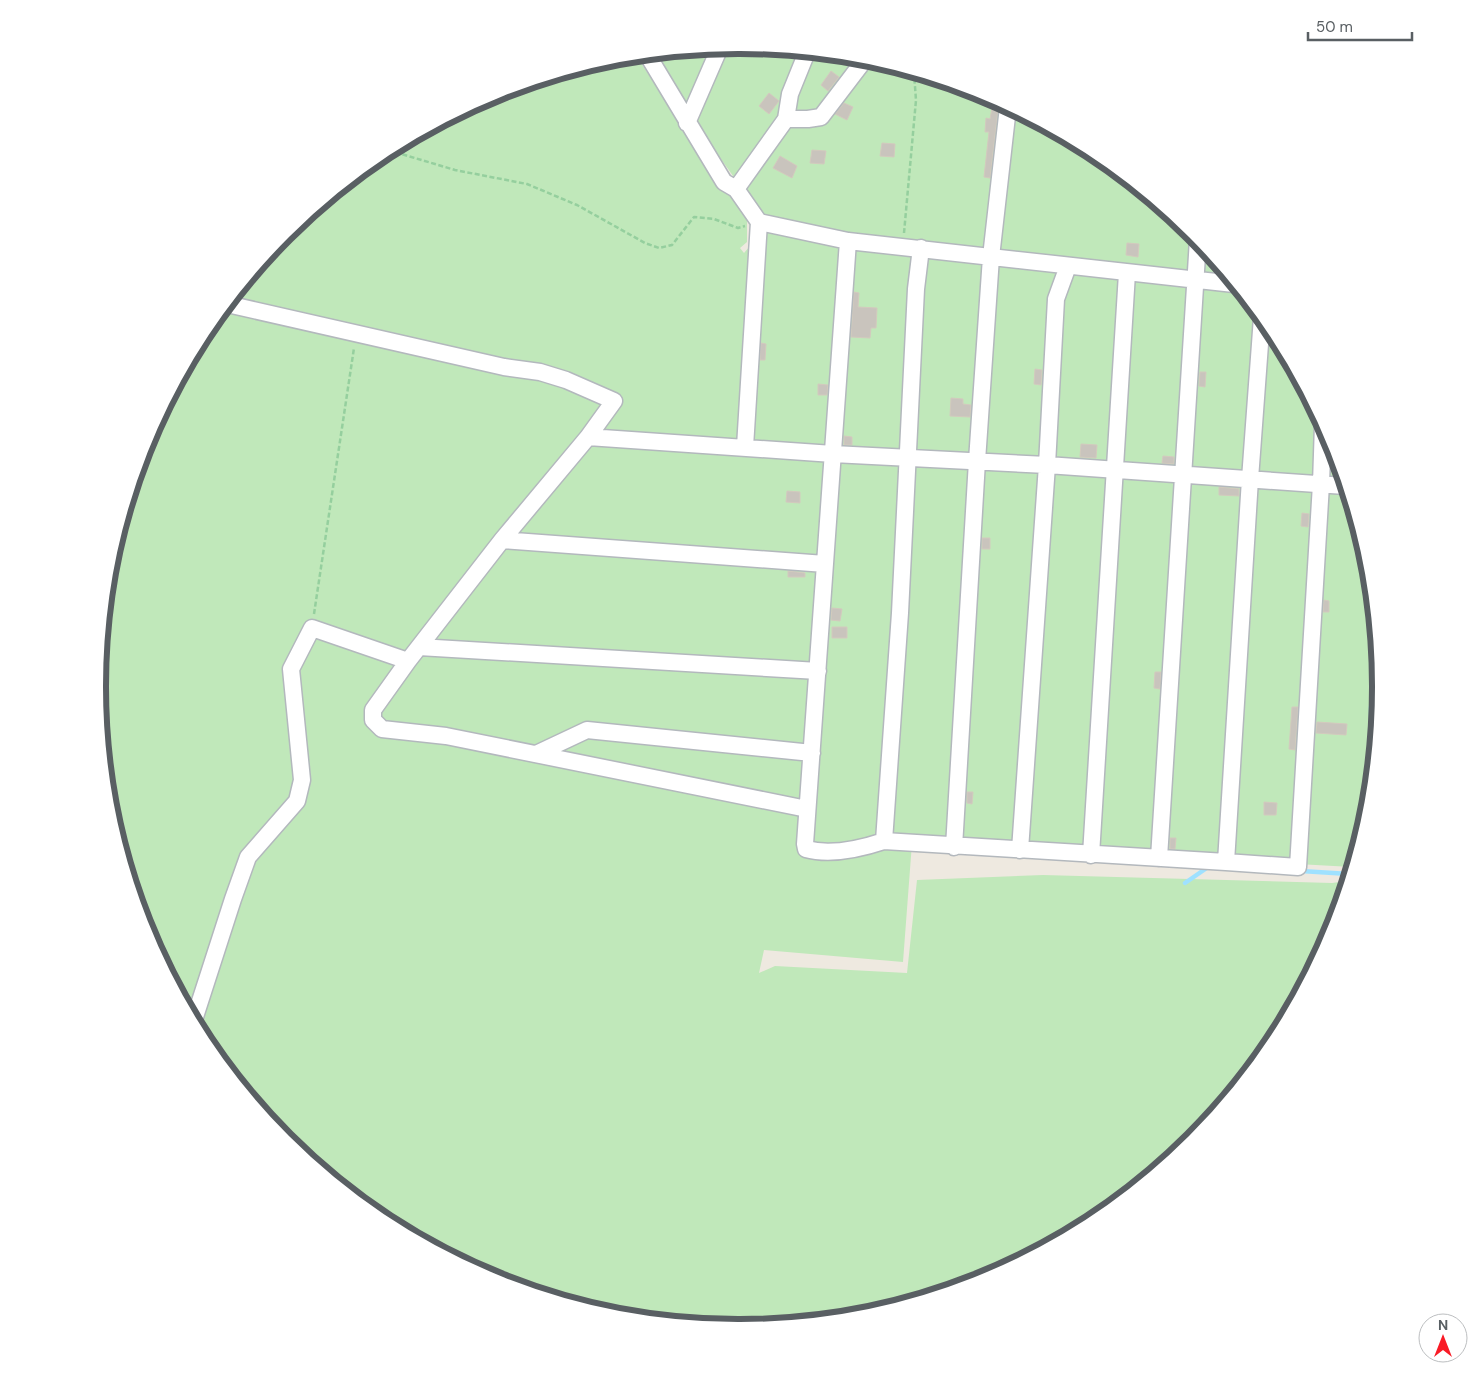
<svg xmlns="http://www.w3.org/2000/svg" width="1478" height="1373" font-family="'DM Sans',sans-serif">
<rect width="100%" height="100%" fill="#eee9e0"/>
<path fill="#c0e8ba" d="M739 45 864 57 985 94 1096 153 1193 233 1273 330 1332 441 1368 562 1380 687 1368 812 1352 867 912 843 903 962 764 950 759 973 775 966 907 973 917 880 1043 875 1332 883 1347 881 1332 932 1272 1043 1192 1140 1095 1220 984 1279 864 1316 739 1328 614 1316 493 1279 382 1220 285 1140 205 1043 146 932 110 811 98 686 110 561 146 441 206 330 286 233 383 153 494 94 614 57 636 55 708 167 736 195 747 215V242L740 248 744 253 750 246 751 201 703 134 655 53Z"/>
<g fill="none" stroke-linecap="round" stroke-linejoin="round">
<path stroke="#9fe1ff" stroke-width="4.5" d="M1372 770 1371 707 1376 691 1377 650
M1301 871 1349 874
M1185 883 1211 865
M143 920 151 926"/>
</g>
<path fill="#c9c4bd" stroke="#d3cabe" d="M831 71 839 77 828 91 821 85Z
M769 93 779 101 769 114 759 106Z
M844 103 853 107 847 120 835 114Z
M992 108 998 109 990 178 984 177 989 132H985L986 118 990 119Z
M882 143 895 144 894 157 880 156Z
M812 150 826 151 824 164 810 163Z
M780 156 797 166 792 178 773 168Z
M1127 243 1139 244 1138 257 1126 255Z
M854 292 859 293 858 307 877 308 876 328H871L870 338 851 337Z
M761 343 766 344 765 360H760Z
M1035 369 1042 370 1041 385 1034 384Z
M1200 372H1206L1205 387 1199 386Z
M818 384 828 385 827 395H818Z
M951 398 963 399V404L971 405 970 417 950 416Z
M844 436 852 437V445H844Z
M1081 444 1097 445 1096 458 1080 457Z
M1163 456 1174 457V464L1162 463Z
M1219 487 1239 489V496L1219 495Z
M787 491 800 492V503L786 502Z
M1302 513 1309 514 1308 527 1301 526Z
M982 538H990V549H982Z
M788 571 805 573V577H788Z
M1324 600 1329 601V612H1323Z
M832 608 842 609 840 621 831 620Z
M832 627H847V638H832Z
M1155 672H1161L1160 689 1154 688Z
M1292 707H1298L1295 750 1289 749Z
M1317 722 1347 724 1346 735 1316 733Z
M967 792H973L972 804 967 803Z
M1264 802 1277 803 1276 815H1264Z
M1170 838H1176L1175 849H1170Z"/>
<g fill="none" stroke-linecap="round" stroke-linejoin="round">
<defs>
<path id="minor" d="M647 54 724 182 736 189 786 119H808L821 117 866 58
M786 119 790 94 807 52
M687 123 720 47
M736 189 759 222 848 241 1234 284
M848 241 805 844 806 849C831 856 860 849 884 841L1226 862 1250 479 1262 317
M227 304 504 367 540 372 566 380 614 401 588 437 833 454 1047 465 1345 486
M745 447 759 222
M502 540 825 564
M419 647 818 671
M408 661 373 710V720L382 729 446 736 807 809
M536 754 587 730 812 753
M884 841 900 613 916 289 921 248
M954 847 977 461 991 257 1008 107
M1020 850 1047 465 1056 299 1068 266
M1091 855 1127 273
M1159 858 1198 239
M1226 862 1298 867 1321 484 1323 424
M194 1020 233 899 248 857 297 801 302 780 291 669 312 628 408 661 502 540 588 437"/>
</defs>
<use href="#minor" stroke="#b3b8bd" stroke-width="19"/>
<path stroke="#95cf9e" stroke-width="2.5" stroke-dasharray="5 2.5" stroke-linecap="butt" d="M388 150 455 170 527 184 577 205 645 243 659 248 672 245 694 217 714 219 738 228 745 226
M904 233 916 100 914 73
M314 614 354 348"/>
<use href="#minor" stroke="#fff" stroke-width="16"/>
</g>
<path d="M0 0H1478V1373H0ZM738 54H740A632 632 0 0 1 1372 686V687A632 632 0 0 1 740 1319H738A632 632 0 0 1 106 687V686A632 632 0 0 1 738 54Z" fill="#fff" fill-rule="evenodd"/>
<path fill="none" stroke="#595f63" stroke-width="6" d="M738 54H740A632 632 0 0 1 1372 686V687A632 632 0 0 1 740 1319H738A632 632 0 0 1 106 687V686A632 632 0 0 1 738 54Z"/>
<g transform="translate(1443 1338)"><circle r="24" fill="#ffffff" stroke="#bdbfc1"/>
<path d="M0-4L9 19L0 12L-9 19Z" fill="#f91b26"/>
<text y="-8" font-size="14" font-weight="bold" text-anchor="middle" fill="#595f63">N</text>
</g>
<path d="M1308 32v8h104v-8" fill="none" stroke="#595f63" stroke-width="2.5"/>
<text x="1316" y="32" font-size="15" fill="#595f63" stroke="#ffffff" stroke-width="4" paint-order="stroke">50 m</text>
</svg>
